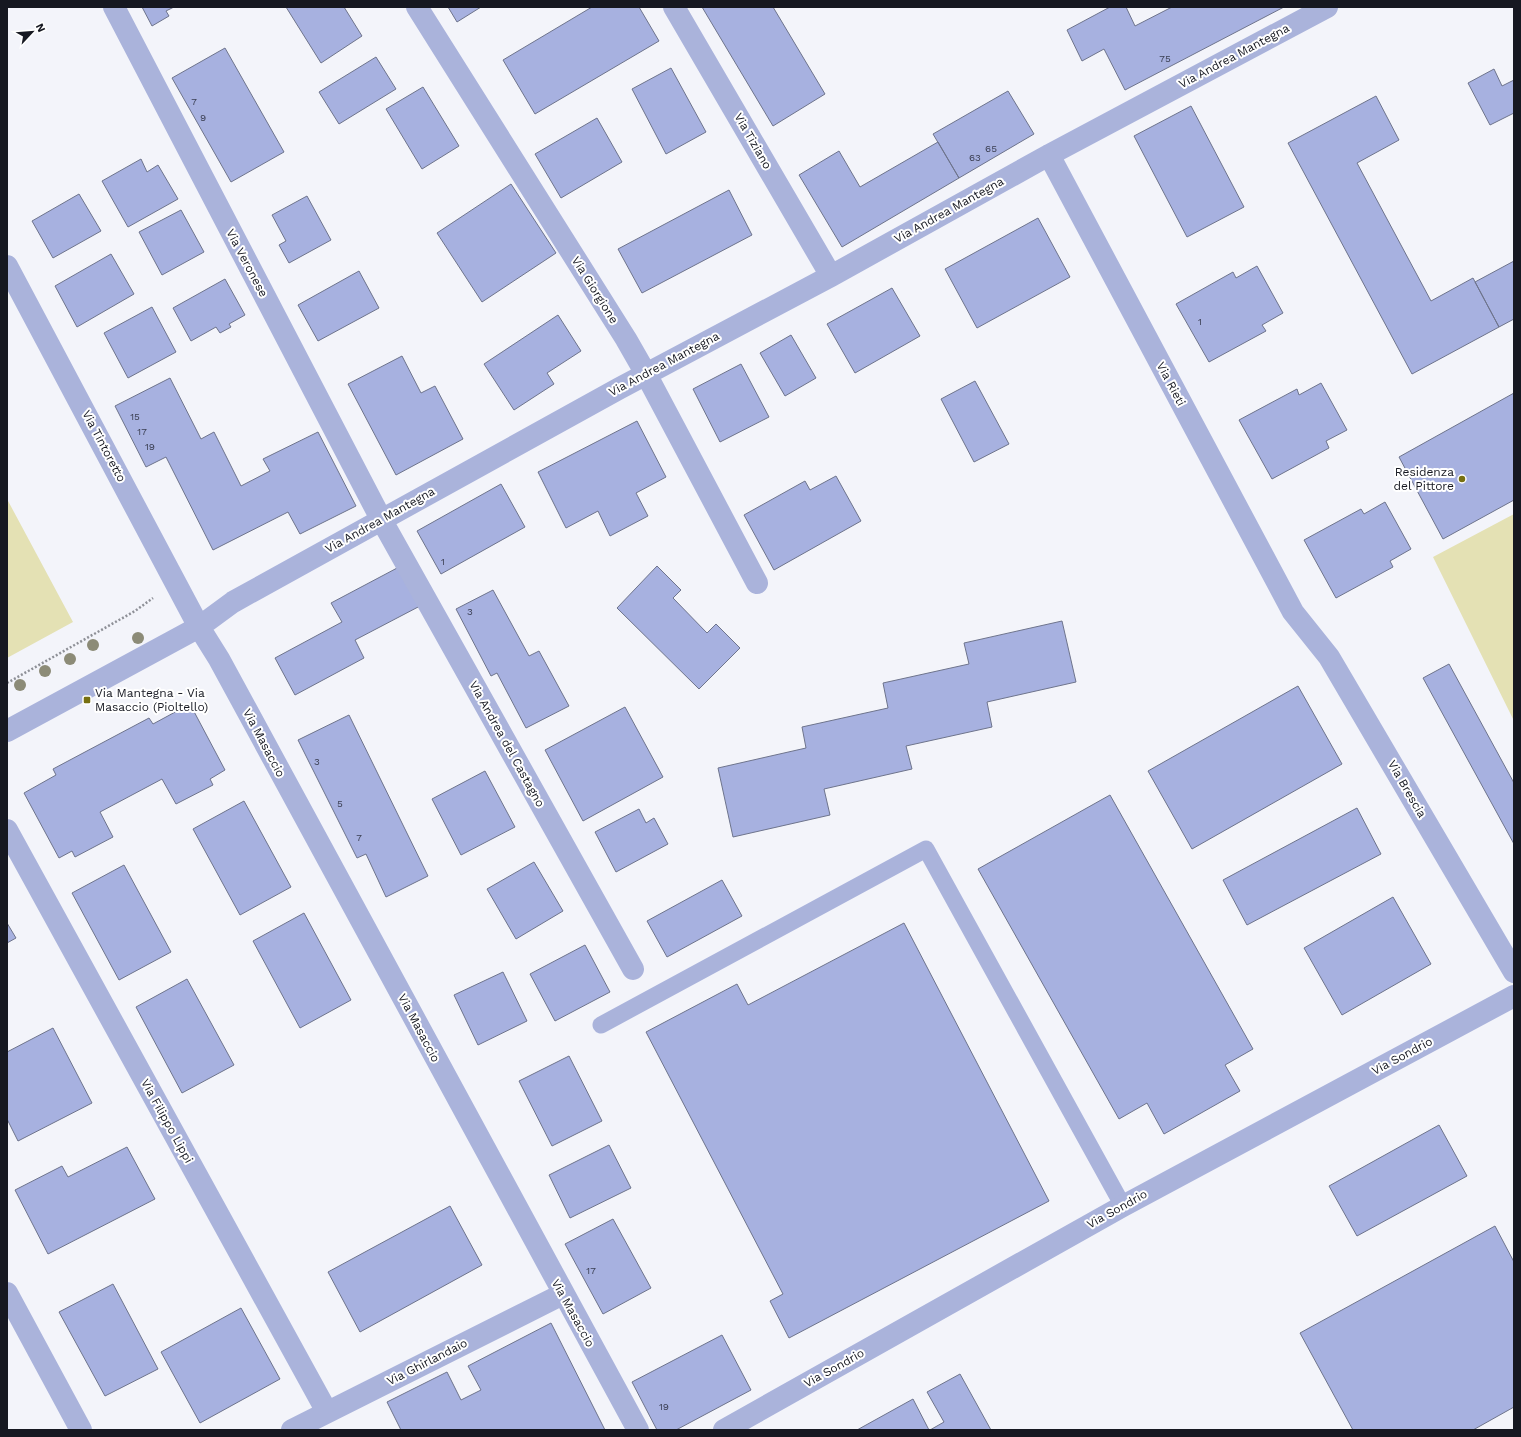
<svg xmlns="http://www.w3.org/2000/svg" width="1521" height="1437" font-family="'Work Sans',sans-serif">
<rect width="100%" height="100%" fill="#f3f4fa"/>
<path fill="#e4e1b4" d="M7 499 73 622 7 658Z
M1514 514V721L1433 557Z"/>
<path fill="#a7b1e0" stroke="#6e748c" d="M142 7H174L166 11 169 16 152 26Z
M286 7H344L362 36 321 63Z
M448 7H481L457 22Z
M592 7H639L659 41 535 114 503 60Z
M702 7H773L825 94 773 126Z
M1110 7H1126L1135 26 1172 7H1284L1125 90 1104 49 1082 61 1067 30Z
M225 48 284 152 231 182 172 78Z
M376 57 396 89 339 124 319 92Z
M671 68 706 132 666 154 632 89Z
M1494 69 1502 86 1514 80V113L1490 125 1468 83Z
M423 87 459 146 422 169 386 109Z
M1008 91 1034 134 959 178 933 134Z
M1376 96 1399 140 1357 163 1431 301 1473 278 1499 327 1412 374 1288 143Z
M1191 106 1244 207 1187 237 1134 136Z
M597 118 622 162 561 198 535 154Z
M938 142 959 178 842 247 799 175 839 151 860 187Z
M141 159 147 172 158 165 178 199 128 227 102 181Z
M511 184 556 253 482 302 437 233Z
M729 190 752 235 642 293 618 249Z
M79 194 101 231 53 258 32 221Z
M307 196 331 240 289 263 279 245 286 241 272 215Z
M181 210 204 252 162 275 139 232Z
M1038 218 1070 277 977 328 945 269Z
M111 254 134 294 77 327 55 286Z
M1514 261V319L1499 327 1475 282Z
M1257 266 1283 313 1262 325 1266 331 1209 362 1176 304 1233 272 1236 278Z
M359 271 379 308 318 341 298 305Z
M225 279 245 315 229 324 231 327 220 333 216 327 191 341 173 308Z
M892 288 920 336 855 373 827 324Z
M152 307 176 352 128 378 104 333Z
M558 315 581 351 547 373 554 384 514 410 484 364Z
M791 335 816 378 785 396 760 353Z
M402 356 421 393 435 386 463 439 396 475 348 384Z
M741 364 769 417 720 442 693 389Z
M170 378 201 439 214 432 241 486 270 471 263 459 318 432 356 506 300 534 288 512 213 550 166 457 146 467 115 406Z
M975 381 1009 444 974 462 941 399Z
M1321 383 1347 430 1326 441 1329 448 1272 479 1239 420 1297 389 1299 395Z
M1514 393V500L1443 539 1399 457Z
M637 421 666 477 636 493 648 516 610 536 598 511 566 528 538 472Z
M836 476 861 521 774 570 744 515 805 481 810 490Z
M501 484 525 527 441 574 417 531Z
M1385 502 1411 549 1390 561 1393 567 1336 598 1304 540 1361 509 1364 514Z
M657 566 681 590 673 598 707 633 716 624 740 648 699 689 617 608Z
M399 567 420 606 355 640 364 658 295 695 275 658 342 622 331 603Z
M493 590 529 656 539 651 569 706 526 728 497 673 491 676 456 609Z
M1062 621 1076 682 987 702 992 727 906 746 912 769 824 789 830 815 733 837 718 768 806 748 802 727 888 708 883 683 969 664 964 643Z
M1449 664 1514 783V844L1423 678Z
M1298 686 1342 764 1192 849 1148 771Z
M190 704 225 770 210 779 213 785 176 804 162 779 100 812 113 837 75 857 72 851 59 858 24 793 56 775 53 769 149 718 153 724Z
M625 707 663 777 583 821 545 750Z
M349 715 428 876 386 897 366 854 357 858 298 740Z
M485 771 515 827 461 855 432 799Z
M1110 795 1253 1049 1225 1065 1240 1091 1164 1134 1147 1103 1119 1119 978 869Z
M244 801 291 887 240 915 193 829Z
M1357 808 1381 854 1247 925 1223 880Z
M639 809 646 823 654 818 668 844 616 872 595 832Z
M534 862 563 911 516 939 487 889Z
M124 865 171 952 119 980 72 893Z
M722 880 742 916 667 957 647 921Z
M1393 897 1431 964 1342 1015 1304 948Z
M304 913 351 1000 300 1028 253 941Z
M7 923 16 938 7 943Z
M904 923 1049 1201 789 1338 770 1301 783 1294 646 1032 737 984 748 1005Z
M585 945 610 992 555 1021 530 974Z
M503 972 527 1021 478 1045 454 995Z
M187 979 234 1065 182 1093 136 1007Z
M53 1028 92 1103 18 1141 7 1119V1052Z
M569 1056 602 1121 552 1146 519 1081Z
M1439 1125 1467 1176 1357 1236 1329 1186Z
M609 1145 631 1188 570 1218 549 1175Z
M127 1147 155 1199 48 1254 15 1190 62 1166 68 1177Z
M450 1206 482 1265 360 1332 328 1272Z
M613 1219 651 1288 603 1314 565 1244Z
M1495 1226 1514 1262V1407L1473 1430H1353L1300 1333Z
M113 1284 158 1369 105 1396 59 1312Z
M241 1308 280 1379 200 1423 161 1352Z
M551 1323 605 1430H401L387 1402 447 1372 461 1400 481 1390 468 1366Z
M722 1335 751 1390 676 1430H657L632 1382Z
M960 1374 991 1430H930L944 1422 927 1392Z
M913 1399 929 1430H857Z"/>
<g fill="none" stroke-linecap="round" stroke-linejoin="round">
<path stroke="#8e9097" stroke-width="2.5" stroke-dasharray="2 2" stroke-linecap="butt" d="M7 683 135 611 153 598"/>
<path stroke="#aab3db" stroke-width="17" d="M601 1025 926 849 1123 1206"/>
<path stroke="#aab3db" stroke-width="22" d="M114 7 381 519 633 969
M417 7 626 339 646 374 757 583
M674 7 831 276
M1049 155 1293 612 1329 657 1514 972
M7 266 199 627 219 659 638 1430
M7 731 199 627 233 602 620 388 831 276 1049 155 1327 7
M7 830 327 1412
M7 1293 81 1430
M292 1430 563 1294
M724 1430 1123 1206 1514 996"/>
</g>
<g fill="#8c8b77">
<circle cx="138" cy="638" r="6"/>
<circle cx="93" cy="645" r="6"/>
<circle cx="70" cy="659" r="6"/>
<circle cx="45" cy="671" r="6"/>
<circle cx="20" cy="685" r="6"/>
</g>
<g fill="#777011" stroke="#fff" stroke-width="1.5">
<circle cx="1462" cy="479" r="4"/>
<rect x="83" y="696" width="8" height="8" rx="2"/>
</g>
<g text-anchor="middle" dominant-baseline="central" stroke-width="4" stroke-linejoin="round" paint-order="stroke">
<g font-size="10" fill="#3a3e51">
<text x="1165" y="58">75</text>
<text x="194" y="101">7</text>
<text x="203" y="117">9</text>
<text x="991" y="148">65</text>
<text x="975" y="157">63</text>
<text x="1200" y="321">1</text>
<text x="135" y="416">15</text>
<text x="142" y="431">17</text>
<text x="150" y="446">19</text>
<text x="443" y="561">1</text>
<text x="470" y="611">3</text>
<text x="317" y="761">3</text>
<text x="340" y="803">5</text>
<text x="359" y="837">7</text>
<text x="591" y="1270">17</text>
<text x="664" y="1406">19</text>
</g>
<g font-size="12" fill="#161821" stroke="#fff">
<text transform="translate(1234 56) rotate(-28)">Via Andrea Mantegna</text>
<text transform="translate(753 141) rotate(60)">Via Tiziano</text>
<text transform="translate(949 210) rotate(-29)">Via Andrea Mantegna</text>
<text transform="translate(247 263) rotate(62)">Via Veronese</text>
<text transform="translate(595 290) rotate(58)">Via Giorgione</text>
<text transform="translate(664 364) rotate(-28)">Via Andrea Mantegna</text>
<text transform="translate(1171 384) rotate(62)">Via Rieti</text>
<text transform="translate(104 446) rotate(62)">Via Tintoretto</text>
<text transform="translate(380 520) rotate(-29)">Via Andrea Mantegna</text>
<text transform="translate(264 743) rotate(62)">Via Masaccio</text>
<text transform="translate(507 744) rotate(61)">Via Andrea del Castagno</text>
<text transform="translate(1407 789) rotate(60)">Via Brescia</text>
<text transform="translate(419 1028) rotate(62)">Via Masaccio</text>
<text transform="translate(1402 1056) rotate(-28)">Via Sondrio</text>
<text transform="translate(167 1121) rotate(61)">Via Filippo Lippi</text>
<text transform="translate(1117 1209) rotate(-29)">Via Sondrio</text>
<text transform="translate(573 1313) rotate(61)">Via Masaccio</text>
<text transform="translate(427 1362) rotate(-27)">Via Ghirlandaio</text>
<text transform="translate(834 1368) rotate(-29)">Via Sondrio</text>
</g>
<g font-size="12" fill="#161821" stroke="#fff" text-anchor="end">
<text x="1454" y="472">Residenza<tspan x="1454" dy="14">del Pittore</tspan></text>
<text x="95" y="693" text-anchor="start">Via Mantegna - Via<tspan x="95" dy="14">Masaccio (Pioltello)</tspan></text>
</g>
</g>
<rect width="1521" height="1437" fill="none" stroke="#161821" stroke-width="16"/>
<g transform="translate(32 32) rotate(64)" stroke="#ffffff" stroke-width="3" paint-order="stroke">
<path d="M0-3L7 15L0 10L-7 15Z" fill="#161821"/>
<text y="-6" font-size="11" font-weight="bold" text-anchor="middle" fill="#161821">N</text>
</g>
</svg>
